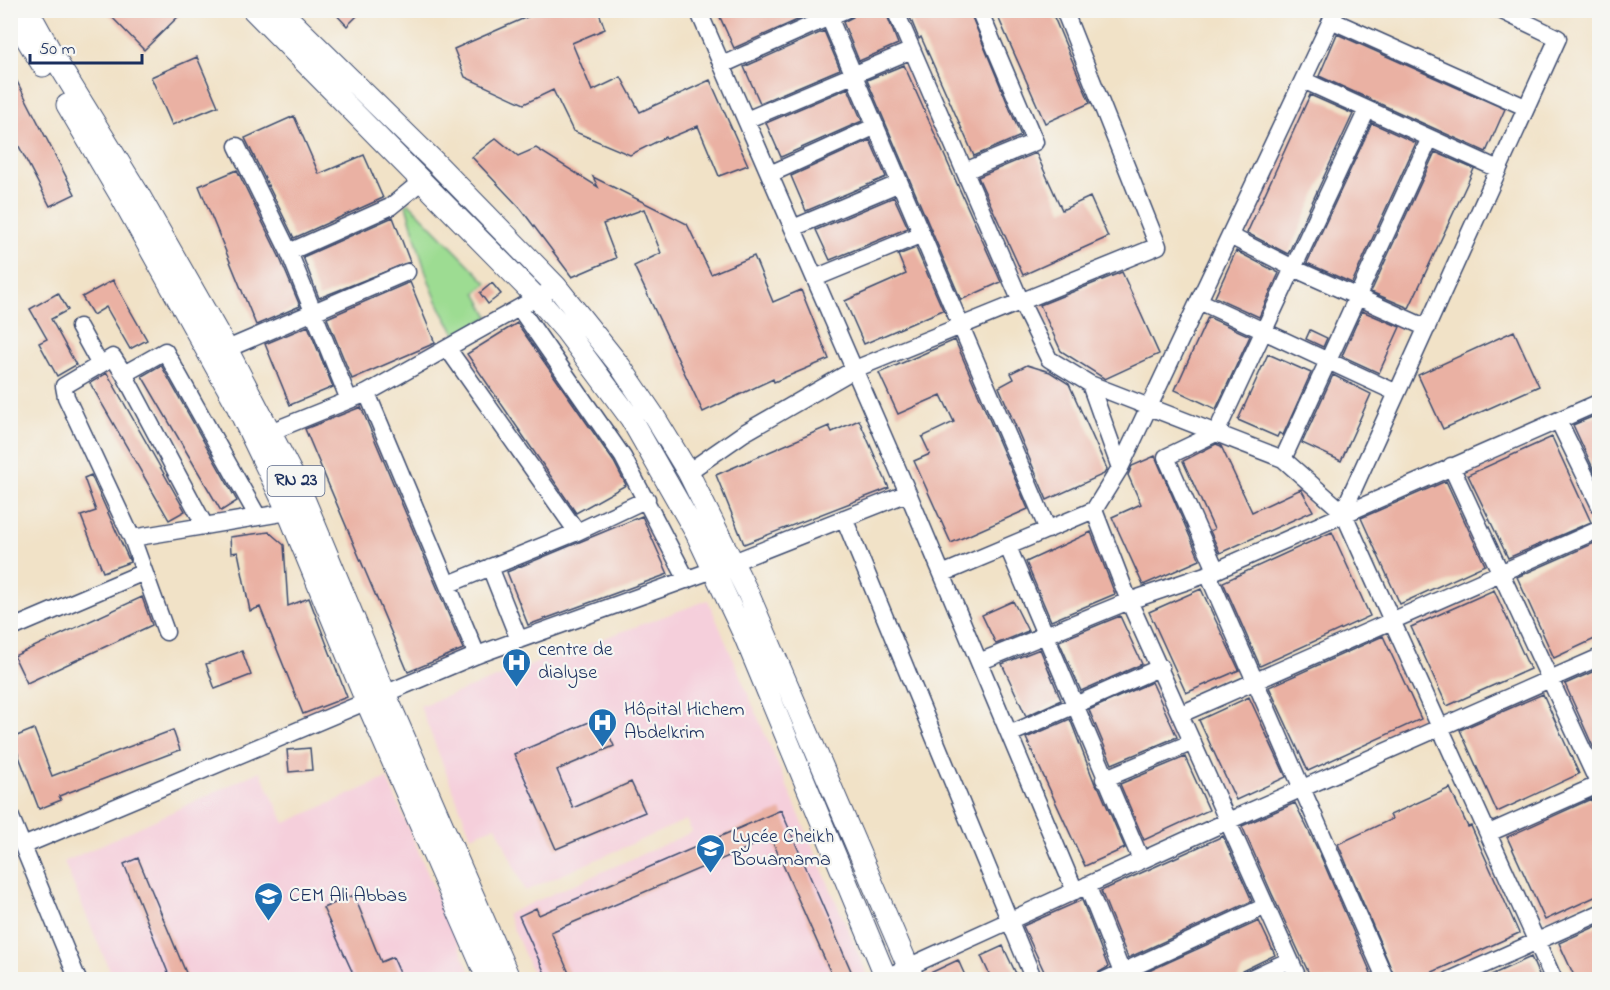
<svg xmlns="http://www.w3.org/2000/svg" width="1610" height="990" font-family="'Indie Flower',sans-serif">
<rect width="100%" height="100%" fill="#f6f6f2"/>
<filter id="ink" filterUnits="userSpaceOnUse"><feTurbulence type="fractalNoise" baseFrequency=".0167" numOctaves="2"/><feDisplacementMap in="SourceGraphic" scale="12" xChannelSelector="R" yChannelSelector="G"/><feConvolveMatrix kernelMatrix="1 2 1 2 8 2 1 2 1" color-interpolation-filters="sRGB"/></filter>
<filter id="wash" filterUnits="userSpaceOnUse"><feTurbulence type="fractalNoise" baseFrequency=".008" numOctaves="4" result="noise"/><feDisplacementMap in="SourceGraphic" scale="24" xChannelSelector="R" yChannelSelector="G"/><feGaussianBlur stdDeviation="1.35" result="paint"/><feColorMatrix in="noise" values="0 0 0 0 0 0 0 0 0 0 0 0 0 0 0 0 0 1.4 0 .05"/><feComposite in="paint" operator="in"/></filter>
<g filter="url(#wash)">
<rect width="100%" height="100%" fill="#f1e2c7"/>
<path fill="#f5cfdb" d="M708 600 869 979H535L507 914 692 832 686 820 525 891 496 826 471 836 420 706Z
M260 771 285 823 387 778 473 979H113L64 862Z"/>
<path fill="#9ddc92" stroke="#5c8678" stroke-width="1.5" d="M409 203 487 283 476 293 489 317 456 334C429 297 419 248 406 205Z"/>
<g id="blocks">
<path fill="#eab1a3" d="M105 10H185L144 50Z
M332 10H363L347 26Z
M543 10H598L605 29 572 43 592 91 621 77 640 112 710 80 748 165 719 176 698 126 667 139 666 137 630 155 573 131 553 90 524 104 465 77 454 49Z
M729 10H812L813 13 734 48 719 15Z
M856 10H885L898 44 859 61 843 22 853 17Z
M907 10H969L1021 136 974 156 921 37 919 39Z
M995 10H1051L1090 103 1045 123Z
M824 31 840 69 760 103 744 67Z
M1337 34 1505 109 1486 152 1319 76Z
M197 57 218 106 172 125 151 77Z
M904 65 1001 282 961 300 867 80Z
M10 68 75 194 50 206 10 129Z
M848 88 862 121 781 157 766 123Z
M1310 95 1353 114 1288 254 1247 233Z
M294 116 319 174 364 155 383 198 294 238 245 138Z
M1372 123 1416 143 1352 283 1307 263Z
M496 138 518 156 536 148 598 187 593 177 687 224 711 274 754 256 773 302 801 290 829 359 774 382 773 379 703 412 634 266 661 253 644 209 603 224 616 258 572 277 521 209 472 157Z
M870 140 886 177 806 211 791 176Z
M1435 152 1474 169 1409 308 1371 292Z
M1036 153 1062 210 1090 197 1108 237 1023 275 978 177Z
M237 170 279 256 300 306 256 325 199 186Z
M894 197 908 228 830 260 816 230Z
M393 217 410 262 319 298 303 257Z
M916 248 943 310 864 344 845 301 906 274 898 255Z
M1236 251 1279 273 1259 317 1215 297Z
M1122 272 1159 354 1105 379 1061 351 1040 305Z
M113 280 147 340 130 349 106 307 93 315 82 297Z
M410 282 435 343 352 379 327 318Z
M492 283 501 294 488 304 480 293Z
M58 293 68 310 51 319 76 365 57 376 39 343 47 339 30 309Z
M1362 311 1400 327 1379 373 1342 356Z
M1208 317 1250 336 1216 409 1175 390Z
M517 323 614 462 626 485 576 513 467 354Z
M308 326 333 387 290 405 265 344Z
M1310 330 1327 338 1323 347 1306 339Z
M1514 331 1539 386 1443 429 1418 375Z
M955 340 1028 509 951 543 914 461 930 454 922 437 954 422 941 395 898 414 879 373Z
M1268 354 1311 373 1283 435 1279 433 1277 437 1238 420Z
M161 365 237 501 221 511 142 376Z
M1027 365 1050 372 1069 384 1107 469 1104 474 1047 500 999 387 1014 379 1011 373Z
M107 373 185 511 169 520 90 383Z
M1333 375 1371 394 1341 461 1302 443Z
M361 407 463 649 408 672 305 429Z
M1599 414V481L1573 425Z
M859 420 889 488 744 544 716 475 829 426 832 432Z
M1552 437 1591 522 1508 558 1468 475Z
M1216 444 1221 446 1252 512 1301 489 1313 511 1220 553 1210 531 1214 529 1183 461Z
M1155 456 1200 560 1143 585 1112 517 1141 504 1128 475 1132 466Z
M91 475 130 562 103 572 81 516 96 511 84 478Z
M1446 481 1485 565 1400 604 1361 518Z
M642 516 668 574 528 625 507 572Z
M269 532 284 545 288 606 309 598 347 697 303 714 260 607 250 611 238 552 231 553 230 537Z
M1091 532 1115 594 1051 621 1026 562Z
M1332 532 1370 616 1260 666 1223 582Z
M1599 541V637L1554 658 1517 577Z
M1201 589 1239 670 1186 693 1149 612Z
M1494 590 1530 669 1447 706 1411 627Z
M142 597 152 625 27 683 14 656Z
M1013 601 1028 631 996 644 982 615Z
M1120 616 1142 664 1081 691 1059 641Z
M1383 636 1421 719 1308 771 1269 687Z
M1040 649 1061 700 1026 716 1002 664Z
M242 651 251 675 215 689 206 664Z
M1599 669V760L1565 684Z
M1152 682 1177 737 1112 764 1089 710Z
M1543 694 1579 774 1497 812 1460 730Z
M1249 697 1286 777 1236 800 1199 720Z
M601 717 614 746 557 770 573 808 631 782 645 812 556 849 514 754Z
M1070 719 1095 784 1099 788 1125 848 1085 866 1026 738Z
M34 729 52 776 173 730 180 750 59 796 61 800 39 809 12 738Z
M310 748 312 770 289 772 287 750Z
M1185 757 1209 810 1144 840 1120 784Z
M1450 788 1468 827 1471 826 1519 933 1415 980H1396L1338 844 1392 819 1390 815Z
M1591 799 1599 818V895L1545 920 1507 837Z
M1295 803 1319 852 1374 980H1312L1272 894 1242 826Z
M781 810 855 980H834L771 838 551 932 572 980H548L519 916 536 908 539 915Z
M1223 836 1252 901 1128 958 1101 891Z
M138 858 189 980H171L124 864Z
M354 895 381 962 393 957 403 980H356L323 908Z
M1082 900 1108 967 1086 980H1048L1023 926Z
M1259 921 1275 955 1242 971 1237 980H1142L1140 975Z
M1599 925V980H1576L1559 943Z
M1003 946 1019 980H992L981 956Z
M1531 957 1541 980H1480Z
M958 960 967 980H926V975Z"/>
</g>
</g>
<g filter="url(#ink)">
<use href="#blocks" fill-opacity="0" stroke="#3b4a6e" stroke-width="1.5"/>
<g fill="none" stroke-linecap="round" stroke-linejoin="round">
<defs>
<path id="minor" d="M698 10 908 493 1075 891
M826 10 1048 530
M895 10 1021 302 1049 359 1090 384 1283 459 1343 512 1554 980
M1331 20 1525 107
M722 65 845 10
M1303 80 1498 169
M746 120 912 50
M237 146 289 252 349 400
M965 171 1035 142 979 10
M770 174 876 126
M793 228 900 183
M1230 236 1293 268 1427 328
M289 252 390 207 423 180
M815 278 922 234
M1199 301 1397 393
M520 309 623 457 687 580
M79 327 100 365
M227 349 407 272
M448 349 577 532
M124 374 205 526
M1090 384 1120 468
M367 393 477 655
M1559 422 1600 506
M270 432 367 393 547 292
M1283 459 1430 138
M1451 466 1600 787
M688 472 744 433 855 369 1158 246 1064 10
M1094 510 1129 601 1299 980
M1343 512 1558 38 1500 10
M844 518 1034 980
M132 538 288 512
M1008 547 1141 860
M490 567 519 640
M1216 570 1166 457 1216 433 1367 110
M942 574 1094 510 1120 468 1336 10
M1208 574 1386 980
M449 584 577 532 647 499
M10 629 144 572
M166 632 132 538 66 397 64 386 113 357 124 374 165 351 258 517
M979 662 1129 601 1208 574 1600 402
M1181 714 1600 529
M1010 734 1161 667
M1104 779 1193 742
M10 815 78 980
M1489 833 1600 784
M23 846 477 655 713 570 908 493
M1087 885 1125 980
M886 977 1228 821 1600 657
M1105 980 1266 906
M1247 980 1290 960
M1450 980 1600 913"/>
<path id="major" d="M28 10 54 57 138 193 227 349 300 489 385 693 510 980
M253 10 538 299 565 330 631 419 696 533 744 635 887 980
M280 10 436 163 556 286 620 366 654 416 688 472 748 593 914 980
M10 12 43 66
M67 105 120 195 234 400 288 512 366 701 488 980"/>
</defs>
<use href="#minor" stroke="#3b4a6e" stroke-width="19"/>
<use href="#major" stroke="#3b4a6e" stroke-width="23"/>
<use href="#minor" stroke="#fff" stroke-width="16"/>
<use href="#major" stroke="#fff" stroke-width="21"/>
</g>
</g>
<defs>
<symbol id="hospital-pin" viewBox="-11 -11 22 30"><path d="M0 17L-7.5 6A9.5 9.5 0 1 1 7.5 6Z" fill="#1f6fb2" stroke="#f6f6f2"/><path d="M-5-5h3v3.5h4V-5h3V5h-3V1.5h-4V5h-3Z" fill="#fff"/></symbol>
<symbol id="school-pin" viewBox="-11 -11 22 30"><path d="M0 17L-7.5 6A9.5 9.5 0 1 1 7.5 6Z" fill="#1f6fb2" stroke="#f6f6f2"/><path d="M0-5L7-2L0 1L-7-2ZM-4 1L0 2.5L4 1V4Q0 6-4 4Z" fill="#fff"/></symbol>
</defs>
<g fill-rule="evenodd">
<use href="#hospital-pin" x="500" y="646" width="33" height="45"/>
<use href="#hospital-pin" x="586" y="706" width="33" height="45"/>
<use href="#school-pin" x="694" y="832" width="33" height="45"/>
<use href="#school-pin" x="252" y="880" width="33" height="45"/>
</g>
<g text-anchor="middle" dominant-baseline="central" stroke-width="4.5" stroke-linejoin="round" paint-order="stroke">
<rect fill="#f6f6f2" stroke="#5d6b8a" stroke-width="1.5" x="267.5" y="466" width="57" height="30" rx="4.5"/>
<g font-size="18" font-weight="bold" fill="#1b2f5e">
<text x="296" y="481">RN 23</text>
</g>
<g font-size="20" fill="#1b2f5e" stroke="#f6f6f2" text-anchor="start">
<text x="538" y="650">centre de<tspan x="538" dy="23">dialyse</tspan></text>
<text x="624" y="710">Hôpital Hichem<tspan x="624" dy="23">Abdelkrim</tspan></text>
<text x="732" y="837">Lycée Cheikh<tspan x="732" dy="23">Bouamama</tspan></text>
<text x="289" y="896">CEM Ali Abbas</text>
</g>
</g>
<rect width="1610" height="990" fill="none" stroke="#f6f6f2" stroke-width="36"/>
<path d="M30 54v9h112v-9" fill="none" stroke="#1b2f5e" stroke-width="3"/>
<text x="39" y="54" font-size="18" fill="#1b2f5e" stroke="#f6f6f2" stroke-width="4.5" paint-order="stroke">50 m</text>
</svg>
